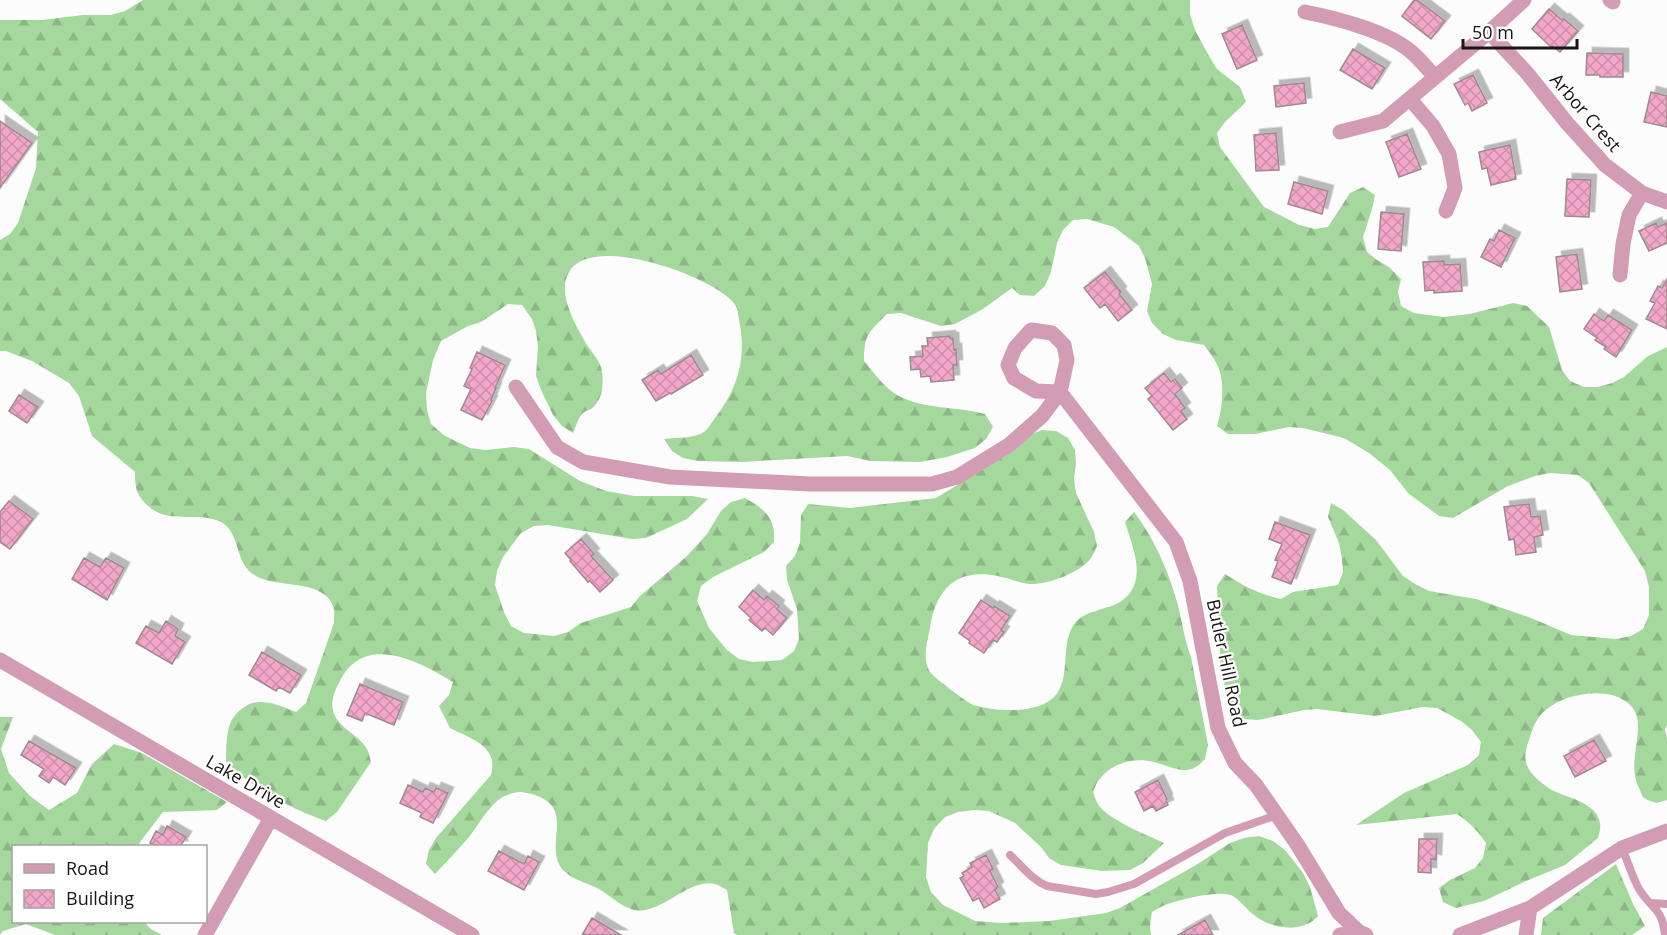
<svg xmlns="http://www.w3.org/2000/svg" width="1667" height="935" font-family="'Open Sans',sans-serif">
<defs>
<pattern id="forest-firs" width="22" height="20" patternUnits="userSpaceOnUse" patternTransform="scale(1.5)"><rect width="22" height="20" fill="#a4d89d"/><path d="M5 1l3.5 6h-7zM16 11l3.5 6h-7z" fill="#8db886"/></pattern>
<pattern id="building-cross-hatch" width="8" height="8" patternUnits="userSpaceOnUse" patternTransform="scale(1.5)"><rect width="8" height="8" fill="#f2a7c9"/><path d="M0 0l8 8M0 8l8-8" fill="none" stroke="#cf8fac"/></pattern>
<filter id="shadow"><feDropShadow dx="5.5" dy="-5.5" stdDeviation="0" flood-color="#0004"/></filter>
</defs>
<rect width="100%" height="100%" fill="#fcfcfc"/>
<path fill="url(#forest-firs)" d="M143 0H1190V14L1195 30 1209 56 1217 69 1240 87 1246 102 1225 122 1217 133 1220 147 1264 207 1299 225 1315 229 1328 227 1350 193 1363 187 1375 195 1372 209 1363 237 1367 252 1377 260 1389 267 1401 279 1398 292 1401 306 1414 313 1443 317 1470 314 1513 303 1527 306 1549 327 1562 370 1570 381 1584 387H1598L1612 383 1624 377 1648 356 1667 347V725L1665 729 1667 739V800L1657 803C1653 802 1647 800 1644 798 1642 796 1641 793 1640 790 1623 760 1652 722 1628 703 1608 686 1566 693 1547 709 1536 717 1533 728 1529 740 1525 751 1523 760 1530 771 1535 778 1543 784 1550 789 1566 798 1598 802 1600 824 1601 828 1599 834 1598 838L1565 865 1526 881 1484 901 1456 908 1443 902 1439 888 1450 880 1475 868 1483 858 1486 843C1478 831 1469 822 1457 814L1356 825 1404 793 1468 765 1479 755 1481 742 1472 730 1461 721 1437 708 1423 707 1375 716 1317 709 1304 710 1258 720 1244 719 1233 711 1221 673 1217 586 1225 574C1244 586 1258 594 1281 599L1293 592 1338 585 1343 572 1342 559 1339 543 1328 517 1331 503 1343 510 1376 540 1403 576 1415 584 1429 591 1476 599 1531 618 1571 635 1616 639 1631 636 1643 629 1649 615V587L1645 571 1589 483 1578 475 1550 473 1535 476 1508 486 1453 518 1439 516 1408 493 1390 470 1369 453 1344 438 1303 428 1289 427 1255 434H1228L1217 426C1222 410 1225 386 1219 369 1216 360 1209 352 1204 345L1176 340 1163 334 1152 323 1147 311 1152 284 1145 258 1139 246 1114 227 1087 219 1073 220 1063 230 1057 243 1051 272 1045 286 1034 296 1020 295 1012 288 983 309 955 324 941 326 901 313 887 314C869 332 864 334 864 361 874 373 884 387 897 395 924 410 956 406 985 414L993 427 986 439 975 448 947 457 920 462 871 461 847 456 742 462 698 461 683 458 672 451 664 439C677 437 693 439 704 432 708 429 712 422 715 418 738 389 747 357 739 320 738 314 738 308 734 303 712 276 591 232 569 272 557 292 574 322 584 340 589 349 598 358 601 367 603 375 603 382 602 390 601 396 597 405 591 409 588 410 585 411 583 413 578 417 576 427 573 433L562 426 553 415 541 390 536 376 538 346 536 331 532 319 522 305 508 304 481 322 468 326 441 341 433 360 426 393 427 410 431 424 445 436 470 448 485 450 514 447 529 449 580 481 606 491 634 496H692L708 499 687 519 646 538 632 539 548 525 534 526 521 533 503 557 497 571 495 585 504 612 511 626 524 633 554 636 568 632 581 623 631 607 640 596 687 556 707 534 721 511 731 502 745 498C765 509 776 519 774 542L764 552 713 577 701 586 697 601 709 628 727 650 739 659 753 662 782 660 794 651 799 639 797 609 787 580 786 566 795 556 800 543 801 515 808 504 850 508 936 498 1008 454 1029 435 1042 430 1056 431 1068 438 1075 450 1076 464 1074 478 1076 493 1094 532 1097 546C1095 550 1093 555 1091 558 1080 573 1047 585 1029 584 1019 583 1009 578 998 576 957 568 936 588 930 628 927 642 922 660 930 672 933 677 968 703 973 705 996 712 1044 715 1058 692 1070 672 1061 646 1073 626 1079 616 1089 613 1099 610 1107 607 1118 605 1124 599 1148 579 1132 546 1125 522L1134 512C1154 538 1168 570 1177 602 1182 620 1184 639 1191 657L1208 745 1205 759C1202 762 1198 766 1194 768 1181 774 1167 765 1154 762 1134 757 1111 763 1099 780 1096 783 1095 788 1093 792 1095 797 1096 802 1099 806 1113 822 1145 834 1164 843L1143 863 1130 870 1102 871 1061 865 1049 858 1041 847 1015 823 989 811 974 810 958 812 945 817 934 829 928 843 926 877 931 892 943 905 975 921 1001 923 1049 921 1106 913 1120 908 1196 865 1230 843 1244 838 1259 836 1273 841 1285 850 1303 873 1310 887 1318 916C1315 919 1311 923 1307 924 1290 932 1267 926 1254 915 1247 910 1241 901 1233 896 1221 889 1178 900 1165 905 1160 907 1156 910 1152 912L1150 926 1151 935H737L734 933 727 890C723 888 719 885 715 884 688 878 660 916 634 910 620 906 611 896 599 889 586 882 568 879 560 866 545 841 578 804 527 793 517 790 504 795 497 801 486 811 478 825 469 837 458 850 446 862 435 874L426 864 429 850 436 838 491 775C492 770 493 765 492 760 487 742 465 736 450 728L439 706 449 695 453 682C419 661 364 632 340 681 334 692 329 704 335 716 341 729 360 736 367 749 369 753 370 758 371 762L337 812 326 821C296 811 246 785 226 761 227 739 224 719 246 706 253 702 260 701 269 703 278 704 287 709 296 712L306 703 334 623C334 619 335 613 334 609 327 579 279 588 258 577 233 566 242 533 221 522 197 510 169 526 147 505 136 494 135 488 135 472L92 436 79 396 69 383 32 361 6 351H0V240L10 234 18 223 36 168 38 132 0 99V20H42L83 15H111L125 11Z
M0 717H13L1 749 9 773 30 796 49 810 77 793 92 764 114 744 142 753 227 802 217 810 163 812 137 846H14V922H144L151 929 162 935H55L26 924 3 931 0 935Z
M1616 864 1633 904 1645 926 1632 935H1541L1543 918Z"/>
<path fill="url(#building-cross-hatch)" stroke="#9f8992" stroke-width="1.5" filter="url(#shadow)" d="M1414 0H1417L1445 21 1431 39 1402 16Z
M1549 9 1562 20 1564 19 1578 31 1560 52 1552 46 1551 47 1532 29Z
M1242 25 1257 60 1237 69 1222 34Z
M1353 49 1385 68 1372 89 1340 70Z
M1587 53 1623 54V77H1600V75H1586Z
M1473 75 1487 103 1472 111 1468 103 1465 105 1454 84Z
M1304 83 1306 103 1276 107 1274 86Z
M1651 92 1667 96V127L1644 122Z
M0 121 32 143 0 188Z
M1276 133 1279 170 1256 171 1254 135Z
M1407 134 1421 169 1399 177 1386 142Z
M1510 145 1516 179 1491 185 1487 168 1482 169 1479 152Z
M1567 179 1591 180 1589 217 1565 216Z
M1294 182 1328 191 1322 214 1288 204Z
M1381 212 1404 214 1401 251 1378 249Z
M1656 223 1658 227 1667 223V243L1649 251 1639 231Z
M1499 230 1515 238 1501 267 1481 257 1490 239 1494 241Z
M1577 254 1582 289 1560 292 1556 257Z
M1444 261V265L1460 264 1462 291 1434 293V290L1425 291 1423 262Z
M1105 272 1121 292 1119 294 1132 310 1118 321 1105 304 1100 308 1084 288Z
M1667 279V329L1646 319 1655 303 1650 301 1658 286 1662 288Z
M1594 314 1604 321 1608 315 1632 330 1616 357 1604 349 1606 347 1595 340 1597 338 1584 329Z
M950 336V338H953L954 350 956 349 957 365H953L954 380 931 382 930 376 921 377 920 369 911 370 910 357 923 356 922 346H928L927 338Z
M477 352 505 365 495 388H496L491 400 492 401 482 420 461 410 471 389 464 386 472 369 470 368Z
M691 355 703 375 671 394 670 393 656 401 642 380 658 370 661 374Z
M1164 373 1171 382 1175 379 1182 388 1175 394 1185 408 1181 411 1187 419 1173 430 1148 399 1152 396 1145 388Z
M19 395 38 407 27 423 9 411Z
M9 501 33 519 10 549 0 542V512Z
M1529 504 1531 517 1540 516 1543 535 1534 537 1536 552 1516 555 1514 539 1509 540 1504 507Z
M1275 522 1310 535 1291 584 1272 577 1278 561 1275 560 1282 544 1269 539Z
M581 539 594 554 591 556 613 580 600 592 590 581 588 582 570 561 571 560 565 553Z
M84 558 100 567 106 558 124 568 107 600 72 579Z
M753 590 764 600 767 596 779 606 777 609 787 618 773 635 765 628 762 631 749 620 751 618 739 607Z
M981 600 993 608 994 606 1010 616 1001 630 1004 632 997 642 993 640 984 653 969 643 970 641 959 633Z
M166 621 178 629 175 636 185 642 172 664 136 643 146 626 159 633Z
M262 652 301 675 290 693 279 687 276 691 249 675Z
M360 684 403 702 394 725 365 713 362 721 347 715Z
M1594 740 1606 761 1575 777 1564 756Z
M29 741 76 768 65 785 53 777 49 783 39 776 44 769 21 755Z
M1158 780 1167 799 1166 800 1168 805 1156 811 1153 806 1144 811 1135 792Z
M408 785 423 792 425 788 434 792 436 788 448 793 433 823 420 817 422 813 400 803Z
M167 826 186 837 181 845 183 846H156L150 843 156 831 163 835Z
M1419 839H1437L1436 860 1431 859V873L1418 872Z
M499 851 524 864 528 856 539 862 524 890 488 871Z
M986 855 993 869 990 871 998 887 995 890 1000 899 984 908 979 898 973 901 960 878 964 876 962 873 972 867 970 863Z
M592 918 621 935H582Z
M1205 920 1213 935H1178Z"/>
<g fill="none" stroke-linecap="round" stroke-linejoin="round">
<path stroke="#d29cb4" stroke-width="8" d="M1622 848C1628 862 1632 876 1639 889 1651 909 1662 907 1665 935
M1010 855C1022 866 1032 880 1047 886L1096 894 1108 892 1134 884 1225 833 1277 815
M1651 903 1667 904"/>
<path stroke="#d29cb4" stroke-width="15" d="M1610 0 1613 2
M1305 12C1336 18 1385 31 1409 50 1419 58 1427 68 1435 77
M1489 32 1527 73 1567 123 1605 165 1642 193 1667 202
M1410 99 1433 126 1449 154 1455 188 1446 211
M1340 132 1383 121 1489 32 1524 0
M1620 275 1623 244 1629 215 1642 193
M1031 330 1052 333 1064 345 1067 360 1060 392 1036 391 1014 378 1008 365 1015 348Z
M516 387 557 447 583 462 670 477 810 484H932L957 477 1009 445 1042 416 1060 392 1176 542 1190 581 1218 728 1235 763 1256 785 1297 844 1339 913 1359 932 1366 935
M0 660 472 935
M205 935 271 818
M1340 935 1359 932
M1460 935 1530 908 1622 848 1667 831
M1526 935 1530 908"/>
</g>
<g text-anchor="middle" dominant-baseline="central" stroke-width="4.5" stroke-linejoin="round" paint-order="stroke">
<g font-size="18" fill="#1b1316" stroke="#fff">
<text transform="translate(1586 112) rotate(49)">Arbor Crest</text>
<text transform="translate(1227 663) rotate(78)">Butler Hill Road</text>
<text transform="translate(246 781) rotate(30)">Lake Drive</text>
</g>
</g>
<rect x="12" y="845" width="195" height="78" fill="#ffffff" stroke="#a4a1a2" stroke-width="1.5"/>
<rect x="24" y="864" width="30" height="9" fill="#d29cb4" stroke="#a4a1a2" stroke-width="1.5"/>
<text x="66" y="875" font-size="18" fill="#1b1316">Road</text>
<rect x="24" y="890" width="30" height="18" fill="url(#building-cross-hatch)" stroke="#a4a1a2" stroke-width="1.5"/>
<text x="66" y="905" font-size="18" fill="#1b1316">Building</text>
<path d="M1463 39v9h114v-9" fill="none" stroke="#1b1316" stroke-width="3"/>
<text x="1472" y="39" font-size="18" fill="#1b1316" stroke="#ffffff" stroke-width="4.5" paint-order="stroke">50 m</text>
</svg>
